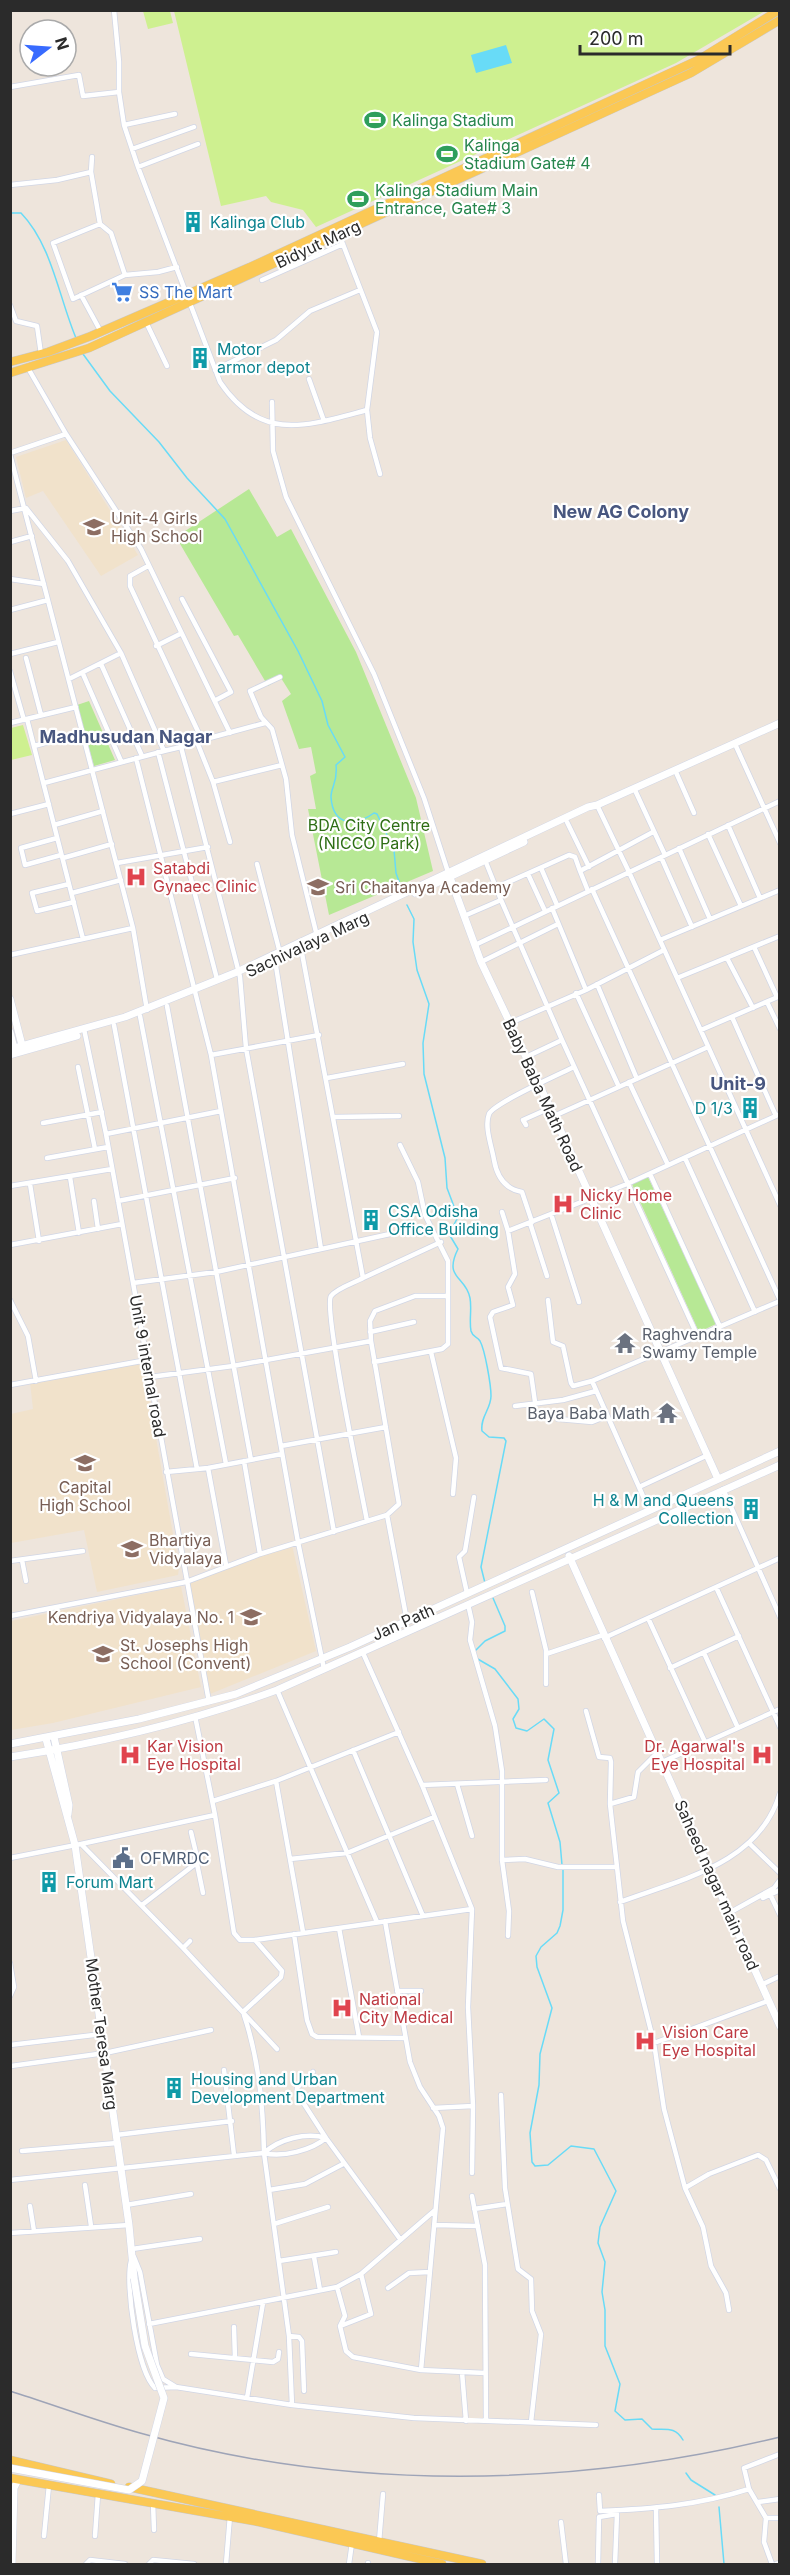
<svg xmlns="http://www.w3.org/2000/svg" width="790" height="2575" font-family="Inter,sans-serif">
<rect width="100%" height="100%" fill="#eee5dc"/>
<path fill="#f1e2cb" d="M66 440 138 555 101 576 43 491 26 498 16 457Z
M142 1359 179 1568 178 1575 97 1592 84 1530 11 1543V1414L33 1409 30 1382Z
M292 1545 316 1651 210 1694 187 1582Z
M181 1586 201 1687 53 1723 11 1730V1621Z"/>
<path fill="#b7e895" d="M249 489 277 537 291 529 356 652 416 798 433 871 329 915 308 809H316L310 776 316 773 311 747 299 749 282 701 291 694 281 678 268 686 238 635 234 636 176 537Z
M89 701 115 760 94 766 77 705Z
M648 1177 716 1324 699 1332 632 1184Z"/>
<path fill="#cef090" d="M143 11H170L173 23 148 29Z
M174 11H765L676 63 316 227 303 210 271 202 266 196 221 206Z
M23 725 32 755 11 760V728Z"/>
<path fill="#68dbf7" d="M506 45 512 63 476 73 471 55Z"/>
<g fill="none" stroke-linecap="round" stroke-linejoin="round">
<path stroke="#68dbf7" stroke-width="1.5" d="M10 213H21C52 245 59 298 76 338
M83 354 110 391 159 442 187 478 225 519 298 651 322 701 328 725 345 757 336 765C338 782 331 787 331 797 333 827 356 826 374 813L377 814 394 850 396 873 401 887
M407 905 414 919 413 942 417 970 429 1004 423 1043 424 1074 445 1158 447 1188 458 1217 449 1234 458 1249C443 1279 466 1276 470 1298 472 1309 469 1320 471 1331 473 1338 477 1336 480 1341 485 1350 491 1385 491 1396 491 1409 480 1417 482 1431L489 1437 504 1438 506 1441 481 1567 485 1583
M475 1651 485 1641 505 1631V1626L493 1598
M476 1658 495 1669 518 1699 519 1709 513 1719 516 1728 527 1731 544 1719 554 1729 548 1760 559 1793 548 1803 560 1842 562 1865
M563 1870V1910L560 1926 557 1933 541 1947 536 1956 537 1967 552 2008 540 2054 539 2085 530 2133 532 2162 535 2166 548 2165 571 2146 594 2149 616 2191 600 2227 598 2243 605 2262 602 2292 605 2310V2346L620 2384 615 2411 625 2420 642 2419 652 2429C666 2430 675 2426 683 2440
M686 2473 691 2480 715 2495
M719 2507 724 2564"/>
<defs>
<path id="street" d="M114 10 119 62V92L124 125 138 167 220 382C261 443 307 426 367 410
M10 87 79 75 83 96 119 92
M124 125 175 114
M132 149 194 127
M138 167 198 144
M91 172 100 224 53 243 73 299 125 275 158 272 177 267
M10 185 57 180 91 172 92 157
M100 224 111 233 125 275
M339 234 377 332 367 410 370 438 380 474
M262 280 343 244
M81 295 101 332
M10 305 16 321 37 326 41 354
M146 322 167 366
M215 370 276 340 310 311 360 290
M309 379 324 421
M272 402 273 451 286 497 374 674 424 798 448 872
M66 434 141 549 230 733
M10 453 66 434 28 368
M10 454 133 928 147 1010
M10 511 26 508 68 561 121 653 164 751 44 783
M10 542 32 536
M148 566 130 576V586L202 740 265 723
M10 579 44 584
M182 599 231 692 216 700
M10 610 48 600
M156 646 180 634
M10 654 58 642
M26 658 41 715
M101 664 142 756
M10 671 24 720
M83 674 121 761
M280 677 250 691 261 717 272 729 286 779 292 835 318 940
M69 679 121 653
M27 719 83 939
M10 723 76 707
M197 742 213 782 230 842
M735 744 780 843
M34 746 82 733
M181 747 198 742
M164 751 181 747 240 977 246 1048 334 1532
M158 752 217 979
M136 758 211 1055 298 1542 324 1669
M675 770 694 813
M213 782 282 765
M634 788 665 855
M597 805 629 872 780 1205
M10 814 49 804
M567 822 589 867
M54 825 103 811
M728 825 760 898
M708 834 741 906
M57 838 21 848 25 865 61 855
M679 848 710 919
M661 857 692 927
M63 858 112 844
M117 863 208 847
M257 864 281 957
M541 868 557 905
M580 871 588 891
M528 874 545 911
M69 884 32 893 37 911 74 902
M495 888 569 855 575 857 580 871 653 832
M592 889 780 1300
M72 893 121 880
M501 900 562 1040 698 1337
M552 908 586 990
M464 916 501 900 485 860
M660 940 780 890
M475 945 780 801
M754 947 777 997
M301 948 363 1278C354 1283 337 1288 331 1296 323 1308 362 1494 367 1521
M10 955 133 928
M727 958 753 1008
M275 960 321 1249
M481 962 558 924
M677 978 780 936
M597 984 637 1079
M576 993 619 1087
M767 1002 780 1029
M167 1006 251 1460
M140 1016 226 1464
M732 1017 776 1116
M510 1023 586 990 664 950
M114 1025 197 1469
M84 1029 106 1134 209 1702
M701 1030 780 996
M211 1055 319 1035
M526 1057 562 1040
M78 1067 95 1149
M327 1078 403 1064
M629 1082 668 1165
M554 1116 708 1047
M334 1117 399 1116
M43 1123 102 1112
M526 1125 523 1120 550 1108
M106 1134 221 1111
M47 1158 108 1147
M685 1158 755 1312
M650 1174 720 1327
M70 1177 79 1233
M30 1184 39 1241
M10 1186 112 1169
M94 1201 98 1229
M118 1201 235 1178
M502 1212 508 1231 627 1184 780 1114
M551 1214 579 1302
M532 1222 522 1192C505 1189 497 1177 494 1160 492 1147 484 1127 489 1114 494 1103 560 1074 574 1067
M530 1223 547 1276
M508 1231 515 1274 508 1287 513 1305 493 1312 490 1317 501 1368 531 1374 535 1402
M10 1245 122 1224
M363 1278 441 1242
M133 1283 216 1272 390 1234
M10 1300 28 1336 36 1381
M548 1300 553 1342 563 1346 571 1383 573 1386 592 1381
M370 1332 414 1322
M371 1341 370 1321 375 1311 415 1296H448
M431 1352 456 1458 453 1494
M374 1362 442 1349 448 1344V1261L425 1215 418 1182 400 1145
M10 1385 147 1360
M515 1406 563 1400 596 1391
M558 1419 592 1422 607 1416
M281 1446 386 1427
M708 1455 639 1487 592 1381 780 1301
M244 1461 260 1554
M208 1468 226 1565
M166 1472 208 1468 282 1454
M639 1487 649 1510
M723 1489 780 1617
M387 1515 407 1621
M22 1560 26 1581
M10 1561 83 1551
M716 1587 780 1727
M532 1592 546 1650V1684
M467 1593 459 1557 465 1551 474 1497
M468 1604 472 1622 470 1640 495 1726 502 1771V1860L509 1911 508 1936
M10 1616 186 1582 260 1554 387 1515 399 1504 371 1341 233 1366 150 1377
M648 1618 705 1742
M604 1638 780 1558
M363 1653 422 1785 472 1909 468 2007 473 2106 472 2173
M704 1653 738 1728
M546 1654 603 1635
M670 1668 739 1636
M277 1690 377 1922
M586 1711 599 1757 610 1758 611 1762 610 1804
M195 1716 215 1815 234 1933 240 1940H255L472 1909
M353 1750 423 1916
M658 1752 638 1772 634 1797 610 1804 623 1921 654 2043 664 2109 685 2188 709 2174 758 2155 766 2160 780 2189
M662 1762 780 1709
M276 1781 303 1932
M457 1784 472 1836
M422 1785 546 1780
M213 1801 276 1781 399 1732
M81 1844 215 1815
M750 1844 780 1873
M10 1858 81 1844 183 1948 277 2049
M196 1859 203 1893
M290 1859 347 1853 434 1817
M502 1860 525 1859 558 1867H616
M770 1894 780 1915
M763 1898 780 1890
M620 1902C682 1879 759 1864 780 1793
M142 1905 194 1865 196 1853 191 1832
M729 1913 774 1888 780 1880
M385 1921 410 2062 420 2087 439 2116 443 2128 421 2370
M339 1928 359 2037
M294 1934 307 2020 312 2034 317 2037 405 2038
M183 1948 190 1941
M10 1963 14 1987 10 1996
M761 1985 780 1976
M397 1991H421
M243 2012 281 1977 282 1971 255 1940
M244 2015C259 2060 263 2105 264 2153
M654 2043 768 2001
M10 2045 102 2034
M11 2066 105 2053 211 2030
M224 2070 234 2155
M501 2095 505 2188 518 2269 531 2279 532 2311 541 2334 531 2422
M433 2108 473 2106
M116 2135 232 2121
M22 2151 117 2143
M264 2153C279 2139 306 2132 326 2138L400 2239
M264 2153C282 2158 312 2150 326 2138L297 2093V2088L313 2072
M10 2180 264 2153 289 2336 292 2405
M85 2185 91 2226
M685 2188 703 2227 711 2266 726 2293 729 2310
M269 2190 305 2184 343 2164
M472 2196 485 2265 486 2421
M126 2205 191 2194
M30 2206 34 2231
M474 2209 507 2204
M274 2224 328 2207
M434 2225 478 2226
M10 2233 129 2225
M132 2249 200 2239
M134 2257 140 2272 157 2365 163 2379 176 2387 292 2405 414 2418 596 2425
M314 2257 320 2290
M131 2261C125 2284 137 2371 155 2388L176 2387
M279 2261 336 2252
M337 2287 345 2316 340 2326 346 2351 353 2357 421 2370 485 2373
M388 2288 409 2273 430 2272
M149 2324 337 2287 361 2274 434 2211
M343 2325 371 2314 361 2274
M234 2327 235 2358
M289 2336 299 2337 302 2341 304 2391
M191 2354 273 2362 278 2359 279 2352
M462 2372 466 2421
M247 2398 263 2303
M749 2489 766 2518
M599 2495 600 2511C652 2509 699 2505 749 2489L744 2468 780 2454
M758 2502 780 2499
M153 2503 154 2530
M656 2509 657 2564
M561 2522 566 2564
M44 2536 49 2485
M95 2536 98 2494
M379 2542 383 2494
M86 2564 90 2560 125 2564
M149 2564 153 2560 194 2564
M226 2564 230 2516
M349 2564 352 2543
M368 2564V2563
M598 2564 599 2517 617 2514 615 2564
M772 2564 764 2542 766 2518H780
M776 2564 780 2563"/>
<path id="secondary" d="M448 872 481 962 554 1116 718 1479
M415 893 524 842
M10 999 23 1049
M10 1032 15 1052
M10 1049 125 1017 237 972 588 807 597 805 780 723
M10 1055 77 1036
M569 1556 780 2026
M54 1737 69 1805 68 1814
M46 1739 75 1845 129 2225 134 2278
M10 1744 139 1719 236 1694 350 1647 780 1451
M10 1757C100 1743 192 1721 277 1690L780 1465
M12 2564 14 2488 18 2480"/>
<path id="primary" d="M10 362 48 352 91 336 250 267 698 60 779 10
M10 373 89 348 691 73 780 20
M10 2460 111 2484
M10 2478 259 2522 442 2564
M129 2487 482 2564"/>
</defs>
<use href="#street" stroke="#d1d6e5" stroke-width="6"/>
<use href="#secondary" stroke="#d1d6e5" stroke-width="8"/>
<use href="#primary" stroke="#c8c8c8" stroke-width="9"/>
<use href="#street" stroke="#fff" stroke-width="4.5"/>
<use href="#secondary" stroke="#fff" stroke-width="7"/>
<use href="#primary" stroke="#fbc854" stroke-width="8"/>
<path stroke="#9ea4b7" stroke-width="1.5" d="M10 2391C54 2405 97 2421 140 2433 346 2492 573 2488 780 2437"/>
<defs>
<path id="secondary-bridge" d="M10 2468 129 2490 142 2481 164 2398 145 2346 134 2278"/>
</defs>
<use href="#secondary-bridge" stroke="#d1d6e5" stroke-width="8" stroke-linecap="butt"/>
<use href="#secondary-bridge" stroke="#fff" stroke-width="7"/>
</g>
<defs>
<symbol id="stadium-bare" viewBox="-9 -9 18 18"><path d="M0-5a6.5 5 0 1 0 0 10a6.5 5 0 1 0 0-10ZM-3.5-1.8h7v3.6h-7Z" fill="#2e9e5b" stroke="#fff" stroke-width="2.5" paint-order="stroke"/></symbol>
<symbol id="building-bare" viewBox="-9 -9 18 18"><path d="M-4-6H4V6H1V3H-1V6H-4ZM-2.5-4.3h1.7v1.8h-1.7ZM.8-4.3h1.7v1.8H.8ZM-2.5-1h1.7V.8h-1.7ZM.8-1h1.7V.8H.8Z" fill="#0f9aa8" stroke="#fff" stroke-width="2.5" paint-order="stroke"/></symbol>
<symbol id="supermarket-bare" viewBox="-9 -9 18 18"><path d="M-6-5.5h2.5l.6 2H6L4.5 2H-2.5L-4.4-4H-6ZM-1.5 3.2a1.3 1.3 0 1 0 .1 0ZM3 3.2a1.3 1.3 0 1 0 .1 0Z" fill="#3f7fe0" stroke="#fff" stroke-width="2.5" paint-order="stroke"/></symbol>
<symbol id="school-bare" viewBox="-9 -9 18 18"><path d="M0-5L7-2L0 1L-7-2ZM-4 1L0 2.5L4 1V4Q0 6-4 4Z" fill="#8d6e63" stroke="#fff" stroke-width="2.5" paint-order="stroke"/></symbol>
<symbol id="hospital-bare" viewBox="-9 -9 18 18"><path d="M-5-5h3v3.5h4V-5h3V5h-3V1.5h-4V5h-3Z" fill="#e0444e" stroke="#fff" stroke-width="2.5" paint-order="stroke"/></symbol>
<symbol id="temple-bare" viewBox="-9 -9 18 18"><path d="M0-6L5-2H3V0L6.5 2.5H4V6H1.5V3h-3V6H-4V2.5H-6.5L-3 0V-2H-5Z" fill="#6b7280" stroke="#fff" stroke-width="2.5" paint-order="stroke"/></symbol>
<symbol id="civic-bare" viewBox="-9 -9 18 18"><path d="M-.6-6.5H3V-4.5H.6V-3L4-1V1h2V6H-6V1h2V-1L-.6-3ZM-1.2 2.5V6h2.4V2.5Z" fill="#5c6f8a" stroke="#fff" stroke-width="2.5" paint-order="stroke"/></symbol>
</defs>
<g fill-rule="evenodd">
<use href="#stadium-bare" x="360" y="105" width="30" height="30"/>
<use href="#stadium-bare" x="432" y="139" width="30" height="30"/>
<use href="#stadium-bare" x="343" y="184" width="30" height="30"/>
<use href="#building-bare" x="178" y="207" width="30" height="30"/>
<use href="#supermarket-bare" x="107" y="277" width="30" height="30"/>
<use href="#building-bare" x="185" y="343" width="30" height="30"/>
<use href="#school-bare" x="79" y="512" width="30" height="30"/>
<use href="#hospital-bare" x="121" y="862" width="30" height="30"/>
<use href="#school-bare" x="303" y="872" width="30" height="30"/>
<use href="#building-bare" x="735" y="1093" width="30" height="30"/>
<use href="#hospital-bare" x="548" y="1189" width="30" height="30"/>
<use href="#building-bare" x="356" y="1205" width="30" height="30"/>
<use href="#temple-bare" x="610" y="1328" width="30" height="30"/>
<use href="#temple-bare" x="652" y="1398" width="30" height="30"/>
<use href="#school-bare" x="70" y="1448" width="30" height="30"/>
<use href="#building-bare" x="736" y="1494" width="30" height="30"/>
<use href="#school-bare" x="117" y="1534" width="30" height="30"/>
<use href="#school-bare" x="236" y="1602" width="30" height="30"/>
<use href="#school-bare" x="88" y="1639" width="30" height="30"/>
<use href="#hospital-bare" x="115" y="1740" width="30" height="30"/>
<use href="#hospital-bare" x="747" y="1740" width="30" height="30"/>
<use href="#civic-bare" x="108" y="1843" width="30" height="30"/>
<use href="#building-bare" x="34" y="1867" width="30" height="30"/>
<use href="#hospital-bare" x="327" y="1993" width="30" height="30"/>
<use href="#hospital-bare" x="630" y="2026" width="30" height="30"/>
<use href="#building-bare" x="159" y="2073" width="30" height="30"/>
</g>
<g text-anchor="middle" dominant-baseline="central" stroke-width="4.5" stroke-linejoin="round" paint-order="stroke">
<g font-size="16" fill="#27864d" stroke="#fff" text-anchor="start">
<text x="392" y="120">Kalinga Stadium</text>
<text x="464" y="145">Kalinga<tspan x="464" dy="18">Stadium Gate# 4</tspan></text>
<text x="375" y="190">Kalinga Stadium Main<tspan x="375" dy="18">Entrance, Gate# 3</tspan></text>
</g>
<g font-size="16" fill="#0d838f" stroke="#fff" text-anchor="start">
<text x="210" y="222">Kalinga Club</text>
<text x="217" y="349">Motor<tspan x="217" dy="18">armor depot</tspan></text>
<text x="733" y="1108" text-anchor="end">D 1/3</text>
<text x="388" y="1211">CSA Odisha<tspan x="388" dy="18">Office Building</tspan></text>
<text x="734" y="1500" text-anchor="end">H &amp; M and Queens<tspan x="734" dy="18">Collection</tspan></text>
<text x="66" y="1882">Forum Mart</text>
<text x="191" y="2079">Housing and Urban<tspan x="191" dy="18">Development Department</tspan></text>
</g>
<g font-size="16" fill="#2b2b2b" stroke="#fff">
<text transform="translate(318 244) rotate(-25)">Bidyut Marg</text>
<text transform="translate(307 944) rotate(-25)">Sachivalaya Marg</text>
<text transform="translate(543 1095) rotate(65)">Baby Baba Math Road</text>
<text transform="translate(148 1366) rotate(80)">Unit 9 internal road</text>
<text transform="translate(403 1622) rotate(-24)">Jan Path</text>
<text transform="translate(717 1885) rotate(66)">Saheed nagar main road</text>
<text transform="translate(102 2034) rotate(82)">Mother Teresa Marg</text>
</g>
<g font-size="16" fill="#366cbe" stroke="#fff" text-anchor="start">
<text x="139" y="292">SS The Mart</text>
</g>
<g font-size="16" fill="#785e54" stroke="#fff" text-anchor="start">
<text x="111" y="518">Unit-4 Girls<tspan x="111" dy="18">High School</tspan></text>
<text x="335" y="887">Sri Chaitanya Academy</text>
<text x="85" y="1487" text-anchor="middle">Capital<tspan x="85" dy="18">High School</tspan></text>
<text x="149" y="1540">Bhartiya<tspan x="149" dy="18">Vidyalaya</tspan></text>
<text x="234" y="1617" text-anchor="end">Kendriya Vidyalaya No. 1</text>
<text x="120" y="1645">St. Josephs High<tspan x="120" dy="18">School (Convent)</tspan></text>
</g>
<g font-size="16" fill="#2e6e15" stroke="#fff">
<text x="369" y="825">BDA City Centre<tspan x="369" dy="18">(NICCO Park)</tspan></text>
</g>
<g font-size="16" fill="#be3a42" stroke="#fff" text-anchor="start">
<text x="153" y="868">Satabdi<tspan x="153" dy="18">Gynaec Clinic</tspan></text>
<text x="580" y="1195">Nicky Home<tspan x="580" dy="18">Clinic</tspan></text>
<text x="147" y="1746">Kar Vision<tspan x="147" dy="18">Eye Hospital</tspan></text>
<text x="745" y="1746" text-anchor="end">Dr. Agarwal's<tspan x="745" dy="18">Eye Hospital</tspan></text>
<text x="359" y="1999">National<tspan x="359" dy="18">City Medical</tspan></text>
<text x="662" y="2032">Vision Care<tspan x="662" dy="18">Eye Hospital</tspan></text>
</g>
<g font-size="16" fill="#5b616d" stroke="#fff" text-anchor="start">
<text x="642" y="1334">Raghvendra<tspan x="642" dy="18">Swamy Temple</tspan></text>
<text x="650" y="1413" text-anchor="end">Baya Baba Math</text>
</g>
<g font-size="16" fill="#4e5e75" stroke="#fff" text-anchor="start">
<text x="140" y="1858">OFMRDC</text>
</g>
<g font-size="18" font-weight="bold" fill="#48567f" stroke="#fff">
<text x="621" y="511">New AG Colony</text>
<text x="126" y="736">Madhusudan Nagar</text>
<text x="738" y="1083">Unit-9</text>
</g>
</g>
<rect width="790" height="2575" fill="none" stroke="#2b2b2b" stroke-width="24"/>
<g transform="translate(48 48) rotate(73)"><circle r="28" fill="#ffffff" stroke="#aaaaaa" stroke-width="1.5"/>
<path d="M0-4.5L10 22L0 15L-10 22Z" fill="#386bff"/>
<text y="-9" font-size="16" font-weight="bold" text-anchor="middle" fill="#2b2b2b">N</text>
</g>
<path d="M580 45v9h150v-9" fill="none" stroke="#2b2b2b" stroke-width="3"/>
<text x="589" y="45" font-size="18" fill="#2b2b2b" stroke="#ffffff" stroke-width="4.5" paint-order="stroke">200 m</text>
</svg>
